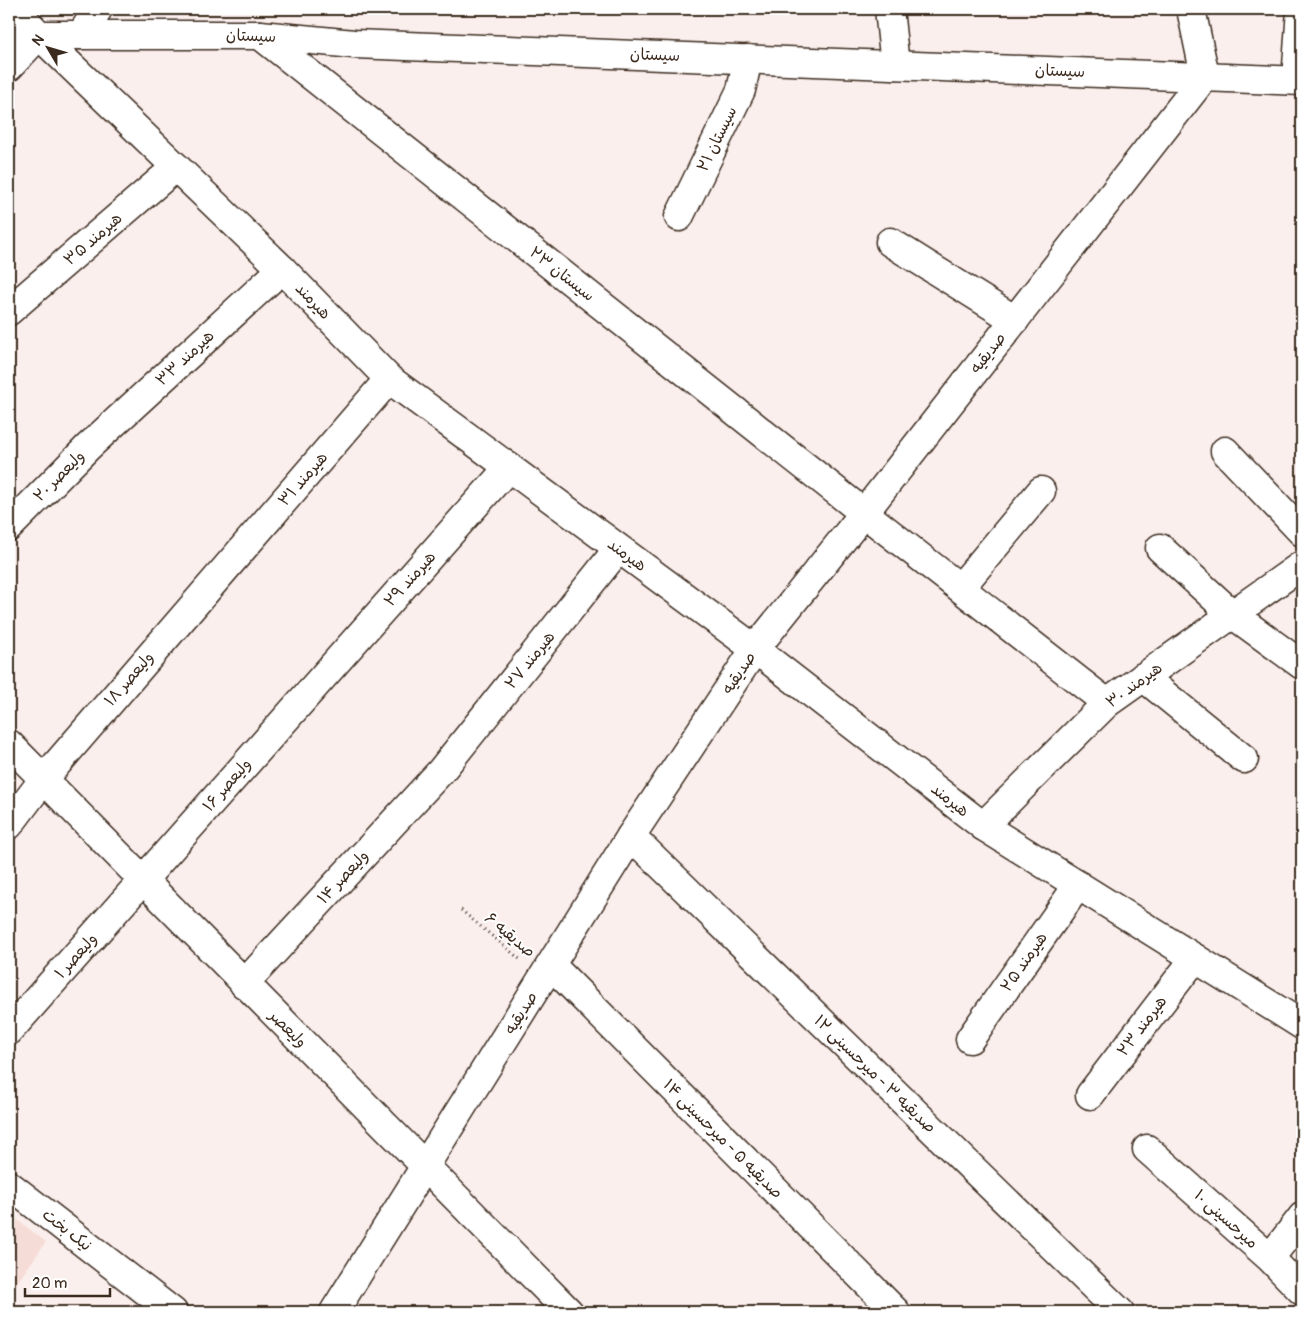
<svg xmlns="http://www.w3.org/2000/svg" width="1311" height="1321" font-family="Pangolin,'Playpen Sans Arabic',sans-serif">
<rect width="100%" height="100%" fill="#fbefed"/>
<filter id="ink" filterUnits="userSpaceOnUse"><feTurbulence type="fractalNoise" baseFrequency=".02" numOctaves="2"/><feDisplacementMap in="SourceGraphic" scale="10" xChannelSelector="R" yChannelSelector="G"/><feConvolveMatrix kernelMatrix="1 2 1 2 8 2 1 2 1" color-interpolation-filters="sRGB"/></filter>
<g filter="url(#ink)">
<path fill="#f6dcd7" d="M9 1213 46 1242 9 1294Z"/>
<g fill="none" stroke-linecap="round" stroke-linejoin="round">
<defs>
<path id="street" d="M889 9 895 65
M1191 9 1205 76
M81 35 98 9
M260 35 864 513 1107 703
M9 67 39 35
M1296 80 1301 9
M679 217 741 90 748 59
M890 242 1015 320
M9 311 176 167
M1225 451 1302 532
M9 527 88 447 282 269
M1160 548 1232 614 1302 665
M960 588 1041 491
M1143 677 1244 759
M9 825 43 780 389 379
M983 826 1107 703 1302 565
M631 836 1120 1312
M551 965 896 1312
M244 984 441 771 618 549
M9 1031 509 467
M970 1039 1078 885
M1090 1095 1195 958
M1147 1149 1270 1258 1302 1291
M9 1185 173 1312
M1270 1258 1302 1217"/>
<path id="secondary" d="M15 9 39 35 282 269 389 379 755 649 983 826 1302 1025
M9 35H260L354 44 1302 81
M9 744 569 1312
M334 1312 631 836 755 649 864 513 1205 76"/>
</defs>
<use href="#street" stroke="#3b2a1e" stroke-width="31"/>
<use href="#secondary" stroke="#3b2a1e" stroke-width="31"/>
<path stroke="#3b2a1e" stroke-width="3" stroke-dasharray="1 4" stroke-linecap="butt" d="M461 910 522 961"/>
<use href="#street" stroke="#fff" stroke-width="28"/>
<use href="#secondary" stroke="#fff" stroke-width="28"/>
</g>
</g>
<g text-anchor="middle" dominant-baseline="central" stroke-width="4" stroke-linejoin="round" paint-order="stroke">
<g font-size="16" fill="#3b2a1e" stroke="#fff">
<text transform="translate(251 36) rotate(2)">سیستان</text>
<text transform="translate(655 55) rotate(2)">سیستان</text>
<text transform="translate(1060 71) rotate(2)">سیستان</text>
<text transform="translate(717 139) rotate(-64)">سیستان ۲۱</text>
<text transform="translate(93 239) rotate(-41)">هیرمند ۳۵</text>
<text transform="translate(562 274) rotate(38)">سیستان ۲۳</text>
<text transform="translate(313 301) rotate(46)">هیرمند</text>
<text transform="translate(988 353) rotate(-52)">صدیقیه</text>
<text transform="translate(185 358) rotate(-43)">هیرمند ۳۳</text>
<text transform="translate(59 476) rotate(-45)">ولیعصر ۲۰</text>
<text transform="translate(303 479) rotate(-49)">هیرمند ۳۱</text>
<text transform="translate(627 555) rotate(36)">هیرمند</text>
<text transform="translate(410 579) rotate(-48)">هیرمند ۲۹</text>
<text transform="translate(530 660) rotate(-51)">هیرمند ۲۷</text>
<text transform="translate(739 673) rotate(-56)">صدیقیه</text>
<text transform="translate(129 679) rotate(-49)">ولیعصر ۱۸</text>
<text transform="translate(1134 685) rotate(-36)">هیرمند ۳۰</text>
<text transform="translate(227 785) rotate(-49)">ولیعصر ۱۶</text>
<text transform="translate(950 800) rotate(38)">هیرمند</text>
<text transform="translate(343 877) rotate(-47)">ولیعصر ۱۴</text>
<text transform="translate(510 935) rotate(40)">صدیقیه ۶</text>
<text transform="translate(76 956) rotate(-48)">ولیعصر ۱</text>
<text transform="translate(1024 962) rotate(-55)">هیرمند ۲۵</text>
<text transform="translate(521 1013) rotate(-58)">صدیقیه</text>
<text transform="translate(1142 1026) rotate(-53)">هیرمند ۲۳</text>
<text transform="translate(288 1029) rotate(45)">ولیعصر</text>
<text transform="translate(875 1074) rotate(44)">صدیقیه ۳ - میرحسینی ۱۲</text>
<text transform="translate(723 1139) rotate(45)">صدیقیه ۵ - میرحسینی ۱۴</text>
<text transform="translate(1226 1219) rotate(42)">میرحسینی ۱۰</text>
<text transform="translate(67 1230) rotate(38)">نیک بخت</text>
</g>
</g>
<rect width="1311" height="1321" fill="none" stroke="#fff" stroke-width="30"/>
<rect x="15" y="15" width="1281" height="1291" fill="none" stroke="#3b2a1e" stroke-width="2" filter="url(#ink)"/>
<g transform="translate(48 48) rotate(308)" stroke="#ffffff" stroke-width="4" paint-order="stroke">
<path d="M0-4L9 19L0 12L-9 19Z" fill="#3b2a1e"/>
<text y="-8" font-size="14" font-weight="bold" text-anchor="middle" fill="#3b2a1e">N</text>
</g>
<path d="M25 1288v8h85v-8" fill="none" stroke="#3b2a1e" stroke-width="2.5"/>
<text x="32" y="1288" font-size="15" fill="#3b2a1e" stroke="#ffffff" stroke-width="4" paint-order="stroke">20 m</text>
</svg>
